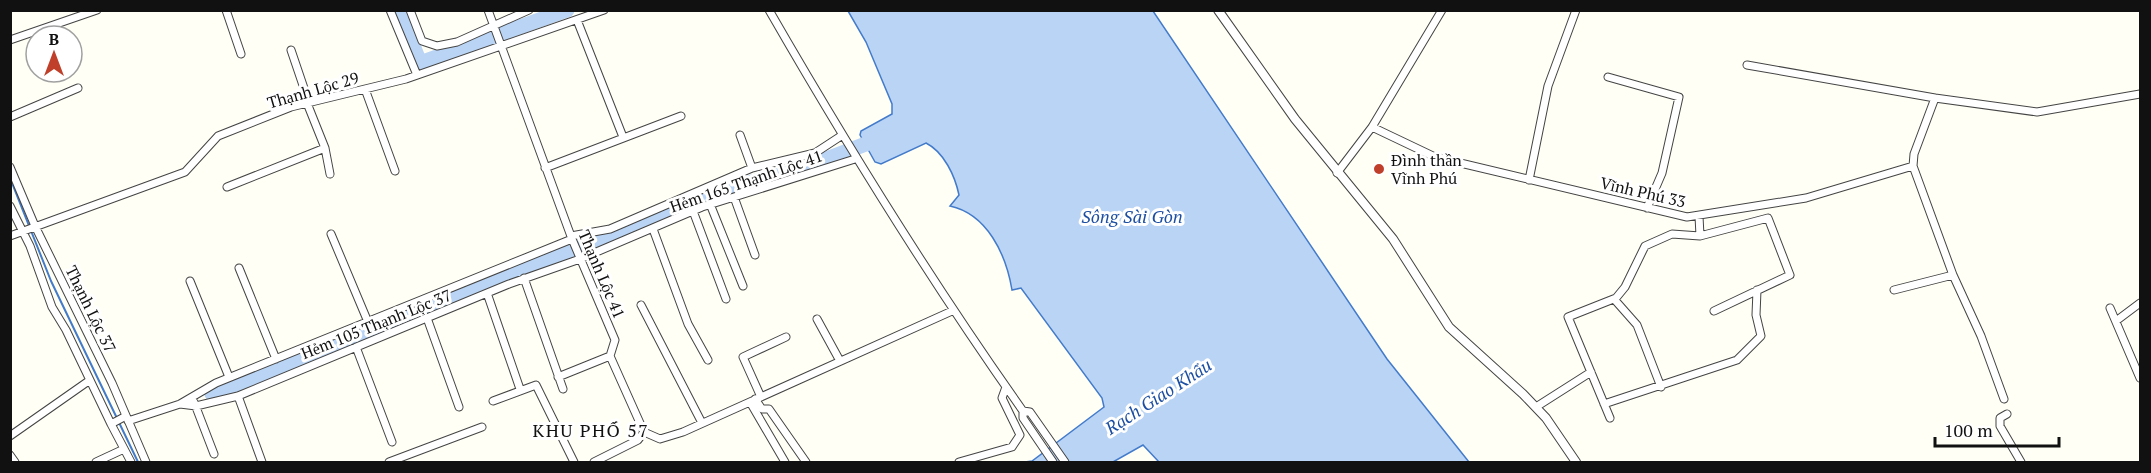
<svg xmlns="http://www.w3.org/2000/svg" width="2151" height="473" font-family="'PT Serif',serif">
<rect width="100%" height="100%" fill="#fffff5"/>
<path fill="#bad4f5" stroke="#437bcb" stroke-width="1.5" d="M848 11H1153L1387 359 1469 462H1159L1143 445 1113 462H1025L1032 461 1104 407 1102 398 1021 288 1012 290C1006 254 987 214 950 206L959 195C955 176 944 152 926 143L881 164 875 162 860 135 861 131 892 114V104L866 42Z"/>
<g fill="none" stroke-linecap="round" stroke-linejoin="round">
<path stroke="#437bcb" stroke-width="2" d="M10 178 51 281 138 462"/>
<path stroke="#bad4f5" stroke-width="15" d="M399 10 420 63 567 10
M212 394 652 218 743 184 790 173 884 137"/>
<defs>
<path id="minor" d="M226 10 241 54
M390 10 417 75
M410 10 422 41 437 46 457 42 529 10
M488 10 572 239 615 340 610 356 644 432 660 439 683 432 952 311
M769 10C849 149 931 281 1023 411V418L1053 462
M577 20 623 137
M10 40 97 10
M291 50 309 103
M1747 65 1935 98
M1608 77 1679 97 1662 173 1647 208
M365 89 395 171
M307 103 325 148 330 174
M10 117 78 88
M1372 127 1435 157 1687 217 1806 198 1913 166
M740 135 752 168 815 153 841 136
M10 167 35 226 112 383 146 462
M545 168 681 116
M1337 173 1372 127 1442 10
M1529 180 1548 86 1576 10
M227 187 325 148
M734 197 755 255
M710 204 743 286
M10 206 30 246 52 307 66 330 111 424
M693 211 726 299
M653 229 688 324 708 360
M331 234 368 322
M10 236 185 172 218 136 291 107 406 79 604 10
M571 236 610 229 752 168
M1700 236 1768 218 1790 275 1714 311
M239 268 276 359
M524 278 563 389
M190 281 229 377
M1894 290 1953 275
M487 293 520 389
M1614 299 1637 325 1661 387
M641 305 702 423
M2110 308 2140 378
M427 318 459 407
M817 319 840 361
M2116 321 2140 303
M356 347 392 442
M558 377 610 356
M238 396 262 462
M761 397 743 357 786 337
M755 399 762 409H769L806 462
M2004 399 1981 336 1953 275 1913 166 1914 154 1935 98 2037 112 2140 94
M493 401 536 385 574 462
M194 402 214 454
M750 402 785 462
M180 404 196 406 238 396 509 284 580 259 702 207 855 159
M1604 404 1737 360 1761 336 1756 315 1757 290
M1536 407 1591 372
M1023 411 1030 412 1065 462
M2007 414 2000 418V426L2021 462
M126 416 111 424 131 462
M1610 418 1568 317 1616 298 1625 287 1645 246 1672 234 1700 236 1699 216
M128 421 180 404 216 383 572 239
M10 436 90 380
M10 455 15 462
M96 462 124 449
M389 462 482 427
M594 462 638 440 644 432
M959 462 1012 447 1020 435 1002 398 1006 387"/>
<path id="tertiary" d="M1218 10 1295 119 1393 239 1449 327 1523 394 1546 418 1576 462"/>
</defs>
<use href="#minor" stroke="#444" stroke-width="9"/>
<use href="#tertiary" stroke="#444" stroke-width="10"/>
<use href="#minor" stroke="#fff" stroke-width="7"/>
<use href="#tertiary" stroke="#fff" stroke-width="8"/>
</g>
<circle fill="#c03f2a" stroke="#fff" stroke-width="2" cx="1379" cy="169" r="6"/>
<g text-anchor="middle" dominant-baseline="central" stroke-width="6" stroke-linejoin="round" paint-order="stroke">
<g font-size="16" fill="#111" stroke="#fff">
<text transform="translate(313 90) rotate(-16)">Thạnh Lộc 29</text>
<text transform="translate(746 181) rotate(-19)">Hẻm 165 Thạnh Lộc 41</text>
<text transform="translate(1643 192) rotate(13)">Vĩnh Phú 33</text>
<text transform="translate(602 274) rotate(67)">Thạnh Lộc 41</text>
<text transform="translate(91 309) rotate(64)">Thạnh Lộc 37</text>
<text transform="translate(376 324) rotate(-22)">Hẻm 105 Thạnh Lộc 37</text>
</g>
<g font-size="16" fill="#111" stroke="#fff" text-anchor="start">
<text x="1391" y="160">Đình thần<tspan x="1391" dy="18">Vĩnh Phú</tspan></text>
</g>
<g font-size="18" font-style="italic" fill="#1b4ea2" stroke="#fff">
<text x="1132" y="216">Sông Sài Gòn</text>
<text transform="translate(1158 396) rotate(-33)">Rạch Giao Khẩu</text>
</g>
<g font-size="18" letter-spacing="1.5" fill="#111" stroke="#fff">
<text x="591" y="430">KHU PHỐ 57</text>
</g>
</g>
<rect width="2151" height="473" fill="none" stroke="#111111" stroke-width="24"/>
<g transform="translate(54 54)"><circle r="28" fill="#ffffff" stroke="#a0a0a0" stroke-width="1.5"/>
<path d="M0-4.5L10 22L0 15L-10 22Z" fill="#c03f2a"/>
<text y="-9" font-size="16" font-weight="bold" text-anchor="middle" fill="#111111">B</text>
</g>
<path d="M1935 437v9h124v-9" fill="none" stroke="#111111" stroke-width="3"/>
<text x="1944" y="437" font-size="18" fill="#111111" stroke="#ffffff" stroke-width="4.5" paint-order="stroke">100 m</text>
</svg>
